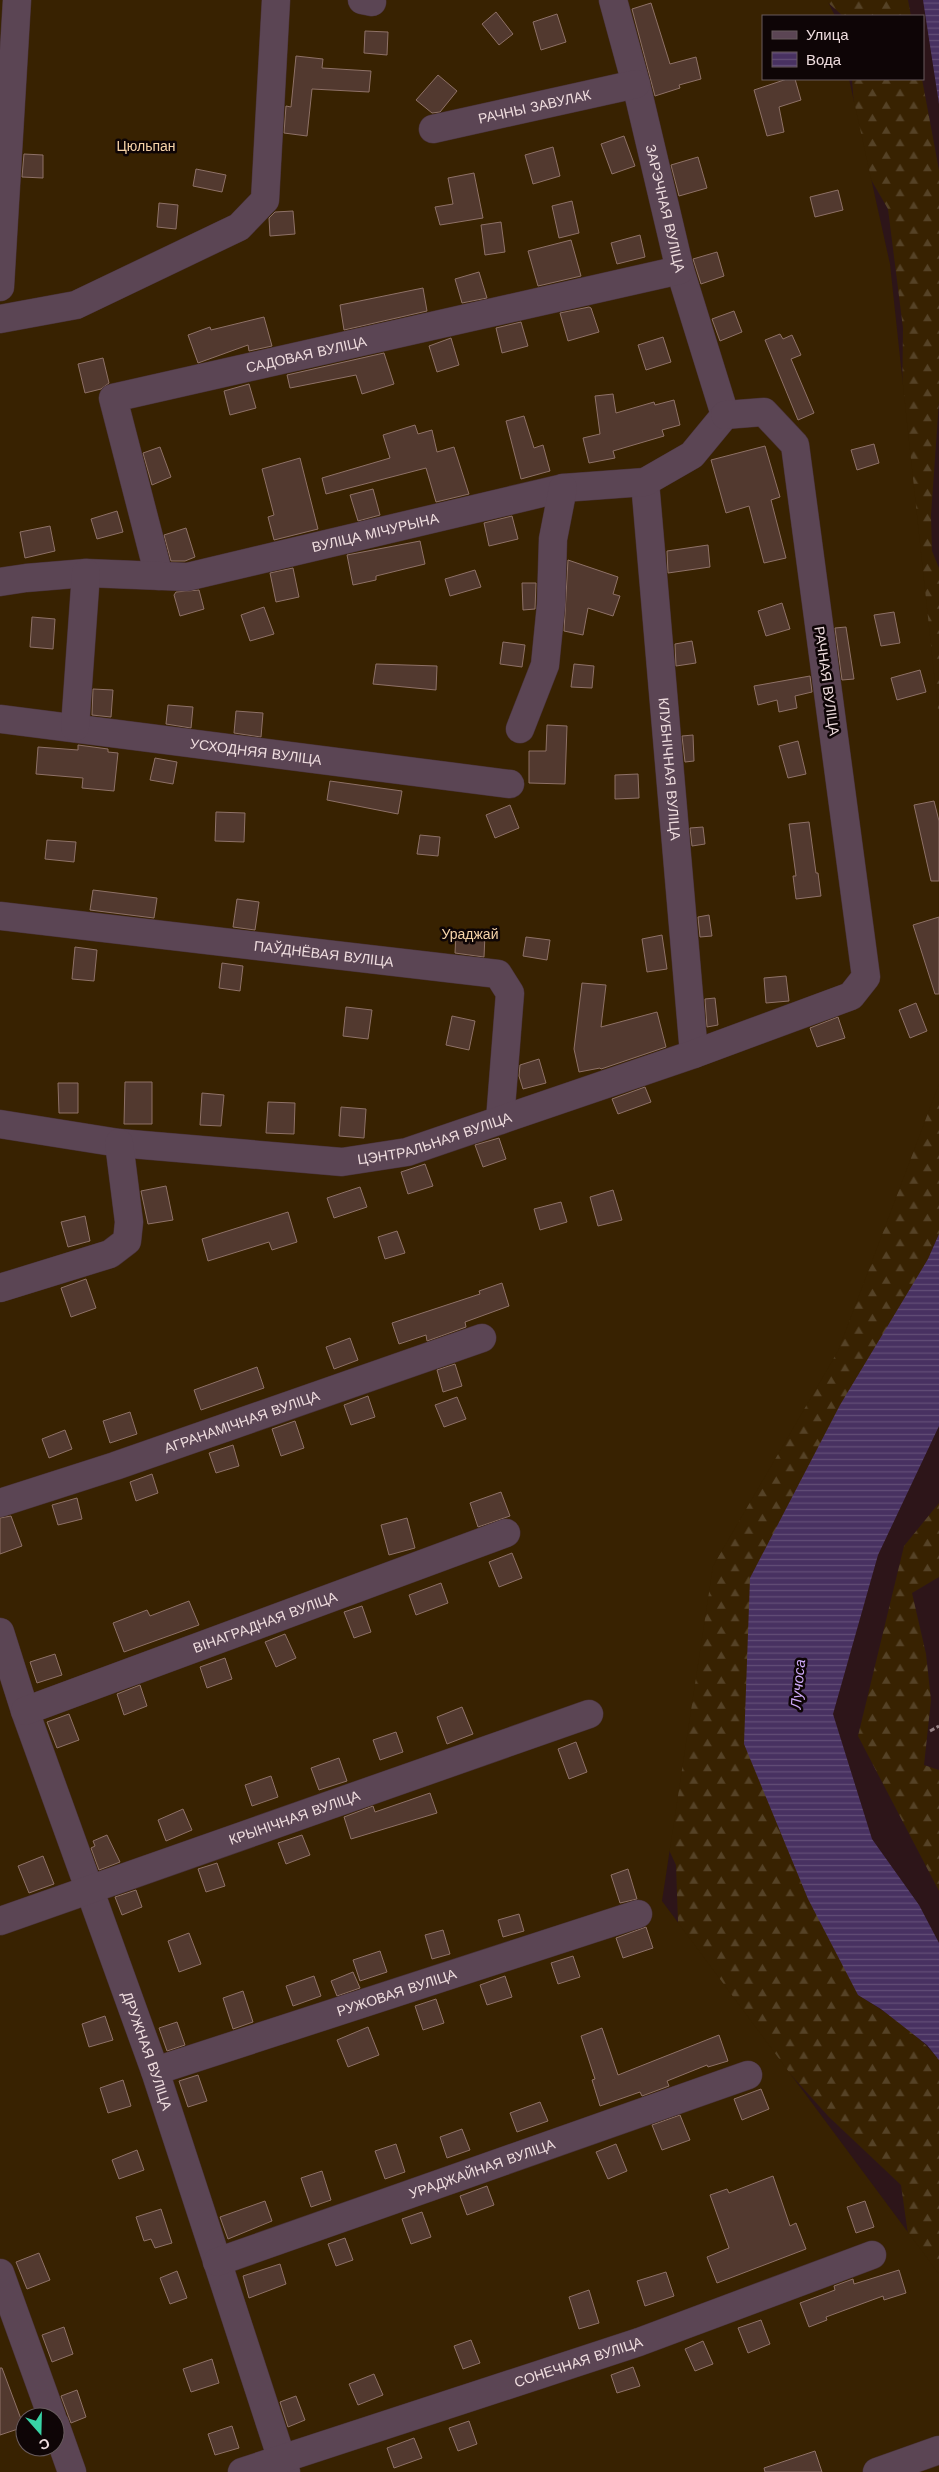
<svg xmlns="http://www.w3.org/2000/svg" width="939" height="2472" font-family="'Work Sans',sans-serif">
<defs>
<pattern id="forest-firs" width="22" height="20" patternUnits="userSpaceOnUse" patternTransform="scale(1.25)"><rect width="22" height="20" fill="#382201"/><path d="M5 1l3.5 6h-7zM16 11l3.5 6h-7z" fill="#554226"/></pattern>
<pattern id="water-rules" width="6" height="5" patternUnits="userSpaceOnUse" patternTransform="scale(1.25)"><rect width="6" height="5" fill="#483161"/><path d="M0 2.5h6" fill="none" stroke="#634e77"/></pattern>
</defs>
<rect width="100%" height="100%" fill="#2d1519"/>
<path fill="url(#forest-firs)" d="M825 0H908L911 16H843Z
M852 79H922L939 170V401L931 515 932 551 939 568V729L901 499 903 328 888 209 858 157Z
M939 984V1234L928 1259 750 1578 858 1995C887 2013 917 2033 939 2060V2339L920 2319 901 2185 829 2117 679 1951 676 1865 631 1768Z
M939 1503V1577L912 1593 926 1654 931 1700 924 1765 939 1770V1891L858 1736 904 1546Z"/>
<path fill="#382201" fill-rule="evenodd" d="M0 0H827L835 16H763V79H849L890 264 939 720V1084L838 1351 713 1566 662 1901 939 2274V2472H0ZM25 2417H55V2447H25Z"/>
<path fill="url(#water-rules)" d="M923 0H939V104Z
M939 1234V1426L878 1555 833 1714 872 1839 919 1905 939 1943V2060L927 2045 881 2009 858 1995 808 1899 744 1744 750 1578 840 1405 928 1259Z"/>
<path fill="#52392f" stroke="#8e7167" d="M651 3 670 64 696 57 701 79 679 85 680 88 655 96 632 9Z
M496 12 513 34 499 45 482 24Z
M557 14 566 42 541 50 533 22Z
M365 31 388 32 387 55 364 53Z
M296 56 323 59 322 68 371 71 369 92 312 89 307 136 284 133 286 106 291 107Z
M438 75 457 91 440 112 432 113 416 100Z
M787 79H795L801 100 779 107 784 132 767 136 754 90Z
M624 136 635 166 612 174 601 144Z
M553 147 560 176 533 184 525 155Z
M24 154 43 155V178L22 177Z
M698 157 707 188 679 196 671 165Z
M196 169 226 175 222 192 193 186Z
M474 173 483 218 440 225 435 207 453 204 448 178Z
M838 190 843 210 815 217 810 197Z
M572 201 579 233 559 238 552 206Z
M159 203 178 205 176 229 157 227Z
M293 211 295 234 270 236 269 218 275 212Z
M501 222 505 252 485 255 481 225Z
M640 235 645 257 617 264 611 243Z
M571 240 581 276 538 286 528 251Z
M717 252 724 276 701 284 693 259Z
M479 272 487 298 462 303 455 279Z
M423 288 427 311 344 330 340 305Z
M589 307 591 308 599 332 568 341 560 313Z
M734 311 742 332 720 341 712 319Z
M264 317 272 346 249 351 248 345 198 363 188 335 210 327 211 330Z
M521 322 528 346 502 353 496 328Z
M780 334 783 339 792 335 801 355 791 359 814 413 798 420 765 340Z
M663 337 671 362 646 370 638 345Z
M451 338 459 365 437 372 429 346Z
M384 353 394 384 362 394 356 375 290 388 287 375Z
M103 358 109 383 101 389 85 393 78 364Z
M249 384 256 408 230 415 224 391Z
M613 394 616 413 654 402 655 405 674 400 680 425 662 430 664 436 613 451 615 458 589 463 583 438 600 434 595 396Z
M524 416 534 448 543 445 550 471 521 479 506 421Z
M415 425 418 434 432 430 437 452 454 447 469 494 436 502 426 468 326 494 322 478 390 458 383 435Z
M874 444 879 463 857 470 851 450Z
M765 446 780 497 771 500 786 558 764 563 749 506 726 513 711 460Z
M160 447 171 477 152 485 143 453Z
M300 458 318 529 274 540 268 517 274 515 262 469Z
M373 489 380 515 358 521 350 495Z
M117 511 123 532 97 539 91 519Z
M512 516 518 539 489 546 484 523Z
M50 526 55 551 25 558 20 532Z
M186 528 195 557 185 561H171L164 535Z
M420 541 425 564 376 576V580L353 585 347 555Z
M708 545 710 567 668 573 667 551Z
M568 560 618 577 613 594 620 596 613 616 588 608 583 635 564 631Z
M293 568 299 597 276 602 270 573Z
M475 570 481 587 450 596 445 579Z
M522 583H536L535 609 523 610Z
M199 590 204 609 180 616 174 595 176 592Z
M782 603 790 629 766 636 758 611Z
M264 607 274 634 250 641 241 615Z
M894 612 900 643 881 646 874 615Z
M32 617 55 619 53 649 30 647Z
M846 627 854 679 842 680 835 628Z
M692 641 696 663 676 666 675 644Z
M503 642 525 645 522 667 500 664Z
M376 664 437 666 436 690 373 684Z
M574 664 594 666 592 688 571 687Z
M920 670 926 692 897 700 891 678Z
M810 676 812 692 795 696 797 708 779 712 777 700 758 705 754 686Z
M93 689 113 690 111 717 92 715Z
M168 705 193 707 191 728 166 724Z
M236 711 263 713 261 737 234 733Z
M547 725 567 726 565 784 529 783V751H546Z
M693 735 694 761 685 762 682 736Z
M798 741 806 774 788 778 779 746Z
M78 745 108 749V752L118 753 114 791 82 788 83 778 36 774 38 747 78 750Z
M155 758 177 762 173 784 150 780Z
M638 774 639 798 615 799V775Z
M330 781 402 791 398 814 327 800Z
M934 801 939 821V881H931L914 805Z
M510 805 519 828 495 838 486 815Z
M216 812 245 813 244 842 215 841Z
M809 822 816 873H818L821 896 796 899 793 876H796L789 824Z
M703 827 705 844 692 846 690 828Z
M420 835 440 837 438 856 417 854Z
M47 840 76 842 74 862 45 859Z
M93 890 157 898 154 918 90 910Z
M237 899 259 902 255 930 233 927Z
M709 915 712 936 700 937 698 917Z
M939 917V994H935L913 925Z
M456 933 485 935 484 957 455 953Z
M662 935 667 969 647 972 642 939Z
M526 937 550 940 547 960 523 956Z
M75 947 97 950 94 981 72 979Z
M222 963 243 966 240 991 219 988Z
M786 976 789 1001 766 1003 764 978Z
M582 983 606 985 601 1027 657 1012 666 1047 601 1069 600 1068 579 1072 574 1049Z
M715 998 718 1025 707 1027 705 999Z
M916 1003 927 1031 910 1038 899 1010Z
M346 1007 372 1010 368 1039 343 1036Z
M452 1016 475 1021 469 1050 446 1045Z
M838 1017 845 1038 817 1047 810 1028Z
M539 1059 546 1083 523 1089 519 1076 520 1065Z
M125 1082H152V1124H124Z
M58 1083H78V1113H59Z
M645 1087 651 1102 618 1114 612 1099Z
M202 1093 224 1095 221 1126 200 1125Z
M268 1102 295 1103 294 1134 266 1133Z
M341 1107 366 1109 364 1138 339 1136Z
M499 1138 506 1159 483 1167 475 1145Z
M425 1164 433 1186 408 1194 401 1172Z
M166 1186 173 1220 148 1224 141 1191Z
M360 1187 367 1207 334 1218 327 1198Z
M613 1190 622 1220 598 1226 590 1197Z
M561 1202 567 1222 540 1230 534 1209Z
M288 1212 297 1242 272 1250 269 1242 208 1261 202 1239Z
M85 1216 90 1241 68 1247 61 1222Z
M397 1231 405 1253 385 1259 378 1237Z
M86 1279 96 1308 71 1317 61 1288Z
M502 1283 509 1306 465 1322 466 1327 427 1341 426 1335 399 1344 392 1323 480 1294 479 1291Z
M350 1338 358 1360 334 1369 326 1347Z
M455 1364 462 1386 443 1392 437 1370Z
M257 1367 264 1388 201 1410 194 1390Z
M368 1396 375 1417 351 1425 344 1405Z
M457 1397 466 1419 444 1427 435 1405Z
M130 1412 137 1434 110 1443 103 1421Z
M295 1421 304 1448 281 1456 272 1429Z
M65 1430 72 1449 49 1458 42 1439Z
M233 1445 239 1466 216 1473 209 1453Z
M152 1474 158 1493 136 1501 130 1482Z
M501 1492 510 1516 478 1527 470 1503Z
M77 1498 82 1519 58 1525 52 1505Z
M11 1516 22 1546 0 1554V1518Z
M407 1518 415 1548 389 1555 381 1525Z
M512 1553 522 1578 499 1587 489 1562Z
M441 1583 448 1603 416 1615 409 1595Z
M189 1601 199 1625 124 1652 113 1623 147 1610 150 1616Z
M362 1606 371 1632 354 1638 344 1612Z
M285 1634 296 1658 276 1667 265 1642Z
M55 1654 62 1675 37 1683 30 1662Z
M225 1658 232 1679 207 1688 200 1667Z
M140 1685 147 1706 124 1715 117 1694Z
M462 1707 473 1734 447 1744 437 1717Z
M69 1714 79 1740 57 1748 47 1722Z
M396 1732 403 1752 380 1760 373 1740Z
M576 1742 587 1772 569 1779 558 1749Z
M339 1758 347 1781 319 1790 311 1768Z
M271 1776 278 1797 252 1806 245 1785Z
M430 1793 437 1813 351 1839 344 1817 373 1806 375 1812Z
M183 1809 192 1830 166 1841 158 1820Z
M107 1835 120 1862 99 1870 91 1848 95 1846 93 1841Z
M302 1835 310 1855 286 1864 278 1843Z
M43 1856 54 1884 29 1893 18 1866Z
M217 1863 225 1886 206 1892 198 1869Z
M628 1869 637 1899 620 1903 611 1875Z
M136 1890 142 1907 122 1915 115 1897Z
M519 1914 524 1931 503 1937 498 1920Z
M646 1927 653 1948 623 1958 616 1938Z
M443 1930 450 1954 432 1959 425 1935Z
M189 1933 201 1964 179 1972 168 1941Z
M380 1951 387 1972 360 1981 353 1960Z
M573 1956 580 1977 558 1984 551 1963Z
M353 1972 360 1988 337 1996 331 1981Z
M314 1976 321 1996 293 2006 286 1986Z
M505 1976 512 1997 487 2005 480 1985Z
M243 1991 253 2022 233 2029 223 1998Z
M436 1999 444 2023 423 2030 415 2006Z
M105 2016 113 2040 89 2047 82 2024Z
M177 2022 185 2045 167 2051 159 2028Z
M368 2027 379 2055 348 2067 337 2040Z
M602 2028 618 2075 719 2035 728 2061 708 2067 707 2065 667 2081 669 2086 642 2096 640 2092 600 2106 592 2080 595 2079 581 2036Z
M198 2075 207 2101 188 2107 179 2081Z
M123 2080 131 2106 108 2113 100 2088Z
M761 2089 769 2109 742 2120 734 2099Z
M540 2102 548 2121 517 2132 510 2113Z
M680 2115 690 2140 662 2150 652 2125Z
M462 2129 470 2150 447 2158 440 2137Z
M396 2144 405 2172 385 2179 375 2151Z
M616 2144 627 2171 608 2179 596 2152Z
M137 2150 144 2170 119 2179 112 2160Z
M322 2171 331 2200 311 2207 301 2178Z
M773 2176 790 2226 796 2223 806 2249 717 2283 707 2257 729 2248 710 2195 727 2189 729 2193Z
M487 2186 494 2205 467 2215 460 2196Z
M265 2201 272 2221 228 2239 220 2217Z
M865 2201 874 2227 856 2233 847 2207Z
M161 2209 172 2243 155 2248 151 2239 144 2241 136 2217Z
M422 2212 431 2237 411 2244 402 2219Z
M345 2238 353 2260 336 2266 328 2244Z
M39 2253 50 2280 27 2289 16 2262Z
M280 2264 286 2284 249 2298 243 2276Z
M899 2270 906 2293 884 2300 883 2296 826 2317 827 2320 809 2327 800 2303 835 2290 834 2286 853 2279 854 2284Z
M177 2271 187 2298 170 2304 160 2278Z
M666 2272 674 2296 645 2306 637 2281Z
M589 2290 599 2323 579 2329 569 2297Z
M761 2320 770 2344 748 2353 738 2328Z
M64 2327 73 2354 52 2362 42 2335Z
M471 2340 480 2363 463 2369 454 2346Z
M703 2341 713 2364 695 2371 685 2349Z
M212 2359 219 2383 191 2392 183 2369Z
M633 2367 640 2386 617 2393 611 2375Z
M0 2368H2L24 2427 0 2435Z
M374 2374 383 2395 358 2405 349 2384Z
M77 2390 86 2417 71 2423 61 2396Z
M296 2396 305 2420 288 2427 280 2402Z
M469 2421 477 2444 458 2451 449 2428Z
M232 2426 239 2448 215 2455 208 2434Z
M414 2438 422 2458 394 2468 387 2448Z
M815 2451 822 2472H765L764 2468Z"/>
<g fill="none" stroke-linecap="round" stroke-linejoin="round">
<defs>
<g id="minor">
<path d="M362 0 372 2"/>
<path id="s1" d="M613 0 636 84 680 270 725 415"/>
<path id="s2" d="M433 129 636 84"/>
<path d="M0 287 17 0"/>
<path d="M0 319 76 305 239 227 265 200 276 0"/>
<path id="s3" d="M645 482 694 1054"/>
<path id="s4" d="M159 576 113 398 680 270"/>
<path id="s5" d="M0 582 26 578 86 573 187 577 563 488 645 482 692 455 725 415"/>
<path id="s6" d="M0 719 510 784"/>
<path d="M75 727 86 573"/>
<path d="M520 729 545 665 551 605 553 539 563 488"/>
<path id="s7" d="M0 916 498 974 510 993 500 1120"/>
<path id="s8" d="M0 1124 119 1143 342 1162 407 1152 694 1054 851 996 866 977 795 445 764 412 725 415"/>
<path d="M0 1288 110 1254 127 1241 129 1222 119 1143"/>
<path id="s9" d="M0 1503 115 1466 482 1338"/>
<path id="s10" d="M0 1632 25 1711 155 2071 286 2472"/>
<path id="s11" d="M25 1711 506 1533"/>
<path id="s12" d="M0 1921 589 1714"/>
<path id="s13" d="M155 2071 638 1914"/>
<path id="s14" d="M217 2262 748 2075"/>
<path d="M0 2273 52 2417"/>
<path d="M55 2424 72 2472"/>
<path id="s15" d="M242 2472 639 2342 872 2255"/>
<path d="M877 2472 939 2450"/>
</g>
</defs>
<use href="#minor" stroke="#483135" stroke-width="29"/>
<path stroke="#958083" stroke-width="3" stroke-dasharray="5 2.5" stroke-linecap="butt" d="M930 1731 939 1726"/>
<use href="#minor" stroke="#5b4554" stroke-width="28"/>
</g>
<g text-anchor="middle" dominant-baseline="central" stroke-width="5" stroke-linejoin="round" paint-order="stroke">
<g font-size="14" fill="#efdddf" stroke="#0e0506">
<text stroke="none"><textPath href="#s2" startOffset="104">РАЧНЫ ЗАВУЛАК</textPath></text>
<text stroke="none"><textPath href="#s1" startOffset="215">ЗАРЭЧНАЯ ВУЛІЦА</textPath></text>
<text stroke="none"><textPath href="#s4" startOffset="382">САДОВАЯ ВУЛІЦА</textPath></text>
<text stroke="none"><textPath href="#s5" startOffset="381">ВУЛІЦА МІЧУРЫНА</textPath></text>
<text transform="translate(827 681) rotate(82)">РАЧНАЯ ВУЛІЦА</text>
<text stroke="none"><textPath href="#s6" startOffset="258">УСХОДНЯЯ ВУЛІЦА</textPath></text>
<text stroke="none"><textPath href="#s3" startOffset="288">КЛУБНІЧНАЯ ВУЛІЦА</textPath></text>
<text stroke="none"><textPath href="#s7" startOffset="326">ПАЎДНЁВАЯ ВУЛІЦА</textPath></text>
<text stroke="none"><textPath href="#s8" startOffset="440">ЦЭНТРАЛЬНАЯ ВУЛІЦА</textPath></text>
<text stroke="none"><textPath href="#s9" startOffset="255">АГРАНАМІЧНАЯ ВУЛІЦА</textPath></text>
<text stroke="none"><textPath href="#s11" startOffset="256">ВІНАГРАДНАЯ ВУЛІЦА</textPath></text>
<text stroke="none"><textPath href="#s12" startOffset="312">КРЫНІЧНАЯ ВУЛІЦА</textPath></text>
<text stroke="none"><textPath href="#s13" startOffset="254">РУЖОВАЯ ВУЛІЦА</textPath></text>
<text stroke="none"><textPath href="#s10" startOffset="444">ДРУЖНАЯ ВУЛІЦА</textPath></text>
<text stroke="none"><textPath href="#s14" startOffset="281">УРАДЖАЙНАЯ ВУЛІЦА</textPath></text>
<text stroke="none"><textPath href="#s15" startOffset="354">СОНЕЧНАЯ ВУЛІЦА</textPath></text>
</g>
<g font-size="14" fill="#f7d4a9" stroke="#0e0506">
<text x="146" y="146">Цюльпан</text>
<text x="470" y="934">Ураджай</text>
</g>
<g font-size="15" font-style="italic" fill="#cfabf9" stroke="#0e0506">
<text transform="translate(798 1684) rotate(-85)">Лучоса</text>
</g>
</g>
<rect x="762" y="15" width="162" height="65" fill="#0e0506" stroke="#685b5d"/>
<rect x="772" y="31" width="25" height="8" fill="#5b4554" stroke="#685b5d"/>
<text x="806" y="40" font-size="15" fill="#efdddf">Улица</text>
<rect x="772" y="52" width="25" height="15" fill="url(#water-rules)" stroke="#685b5d"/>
<text x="806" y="65" font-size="15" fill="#efdddf">Вода</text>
<g transform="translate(40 2432) rotate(160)"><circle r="24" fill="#0e0506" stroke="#685b5d"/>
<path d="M0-4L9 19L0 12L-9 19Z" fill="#38d4a6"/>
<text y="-8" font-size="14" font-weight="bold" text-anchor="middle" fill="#efdddf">С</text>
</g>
</svg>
